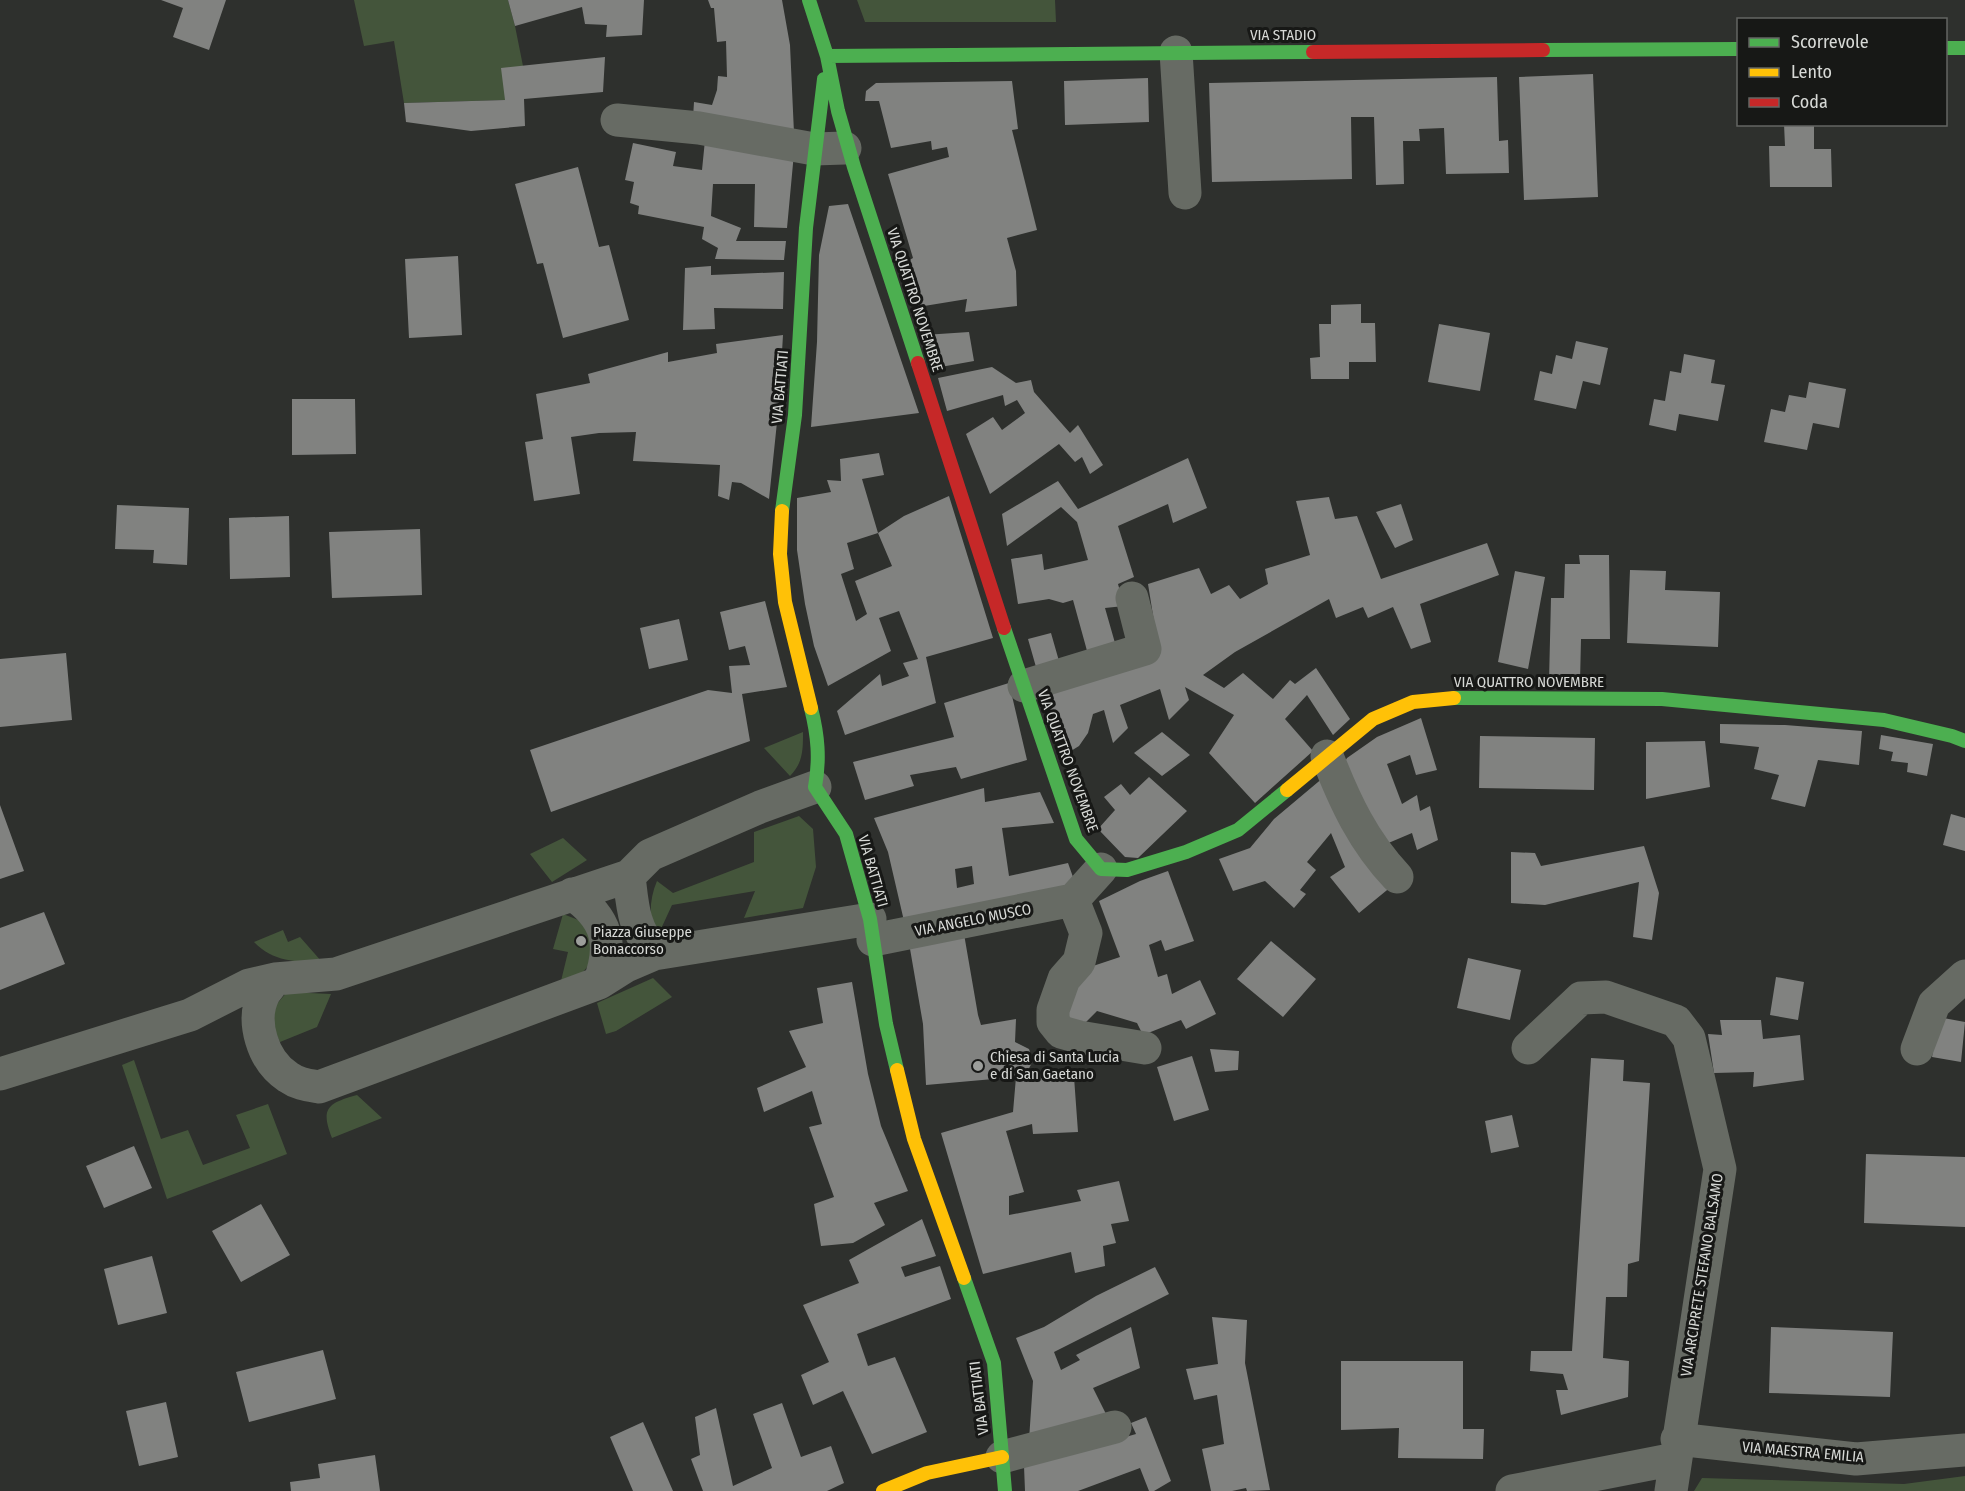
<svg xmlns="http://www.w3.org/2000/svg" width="1965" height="1491" font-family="'Fira Sans Condensed',sans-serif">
<rect width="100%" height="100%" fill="#2e302d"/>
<path fill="#44553b" d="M354 0H508L515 26 523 66 505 100 404 103 394 41 364 46Z
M857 0H1055L1056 22H865Z
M803 732C803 750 803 763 790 776L764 748Z
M799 816 813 829 816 867 803 908 744 918 755 891 672 905 660 931 653 932C649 915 650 897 657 881L673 893 754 862V832Z
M563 838 587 860 552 882 530 854Z
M563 914 581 921 593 939C589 968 591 972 561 981L568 952 553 949Z
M283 930 288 942 300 937 322 962C296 962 273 962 254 942Z
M653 978 672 997 616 1031 606 1034 597 1003Z
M287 992 331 994 317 1027 280 1042 271 1022 276 1005Z
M134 1060 161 1139 188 1130 203 1165 250 1148 236 1115 268 1104 287 1154 167 1199 122 1065Z
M357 1095 382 1118 332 1138C320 1108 328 1103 357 1095Z
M1965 1476V1491H1694L1702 1478 1904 1484Z"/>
<path fill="#818280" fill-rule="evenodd" d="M161 0H226L209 50 173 37 183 8Z
M508 0H644L642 35 606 37 607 25 585 24 582 7 515 26Z
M708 0H782L790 45 794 133 693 118 694 102 712 105 717 90 718 76 727 77 726 41 717 42 714 8H711Z
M605 57 603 92 524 99 525 126 471 131 406 122 404 103 505 100 501 68Z
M1593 74 1598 197 1524 200 1519 77Z
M1497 77 1499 141 1508 140 1509 173 1446 174 1444 128 1419 129 1420 141H1403L1404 184 1376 185 1374 117H1351L1352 179 1212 182 1209 83Z
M1148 78 1149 122 1065 125 1064 81Z
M1012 81 1018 129 1012 130 1037 230 1007 238 1016 271 1017 306 965 312 967 299 918 307 904 263 913 258 888 174 949 157 947 147 932 150 931 141 891 148 879 101H865L866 91 876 83Z
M1784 124H1814V149H1831L1832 187H1770L1769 146H1785Z
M705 140 794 153 787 228 754 227 755 184H713L711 216 741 228 736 241H786L784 260 715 259 718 248 702 239 704 227 638 214 639 206 630 203 634 182 625 180 633 143 676 152 673 166 702 170Z
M578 167 599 247 609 245 629 320 563 338 543 263 537 264 515 184Z
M848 204 919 413 811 427 817 342 819 255 829 206Z
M458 256 462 335 409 338 405 259Z
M711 266V275L784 272 783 309 714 308 715 329 683 330 685 268Z
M1361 304V323H1375L1376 362H1349V379H1311L1310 358 1320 357 1319 324H1331V305Z
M1439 324 1490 333 1480 391 1428 382Z
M969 332 974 361 935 368 924 335Z
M783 335 779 403 769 499 741 483 732 482 729 500 718 496 720 465 633 461 636 432 599 433 571 437 580 494 534 501 525 442 543 439 536 394 590 383 588 374 668 352V362L717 353 716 344Z
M1576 341 1608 348 1600 385 1583 381 1576 409 1534 400 1540 371 1552 374 1556 355 1572 359Z
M1684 354 1715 360 1711 383 1725 385 1718 421 1679 414 1676 431 1649 425 1654 399 1665 401 1670 371 1681 373Z
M992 367 1016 383 1031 380 1034 392 1070 433 1078 425 1103 465 1090 474 1082 457 1075 462 1059 444 990 494 966 434 993 417 1002 430 1025 413 1017 400 1005 406 1003 395 947 411 938 378Z
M1809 382 1846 389 1839 428 1813 423 1807 450 1764 442 1771 409 1785 412 1789 395 1806 398Z
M292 399H355L356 454 292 455Z
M879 453 884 475 862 479 878 533 847 543 854 569 841 574 856 621 867 614 855 581 892 566 878 533 904 516 949 496 993 638 926 657 936 703 845 735 837 711 880 674 882 686 909 676 903 663 918 659 899 611 879 618 891 651 828 686 814 646 805 604 797 550V498L831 492 827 480 841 481 840 459Z
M1188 458 1207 508 1173 523 1168 504 1118 526 1134 577 1118 584 1124 606 1105 608 1117 650 1089 658 1073 600 1063 603 1049 599 1018 604 1011 559 1042 554 1044 570 1088 560 1077 522 1061 507 1007 546 1002 514 1058 481 1078 509Z
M1329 497 1335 519 1357 516 1381 579 1487 543 1499 575 1420 604 1431 642 1411 649 1393 607 1368 618 1363 607 1336 618 1329 599 1235 652 1203 675 1224 688 1243 673 1273 699 1290 680 1295 684 1316 668 1350 719 1333 735 1307 695 1285 719 1313 751 1255 803 1209 753 1234 715 1185 687 1189 700 1169 720 1160 689 1120 705 1128 728 1113 743 1104 710 1093 714 1088 733 1079 746 1066 754 1042 686 1156 634 1148 584 1199 568 1211 594 1229 585 1240 599 1268 584 1265 569 1310 555 1296 501Z
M1401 504 1413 540 1395 548 1376 512Z
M117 505 189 508 187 565 153 563 154 550 115 549Z
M289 516 290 577 230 579 229 518Z
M420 529 422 595 332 598 329 532Z
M1579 555H1609L1610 639H1581L1580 682 1549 681 1551 598H1564L1565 564H1580Z
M1630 570 1666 571 1665 590 1720 592 1718 647 1627 643Z
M1515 571 1545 577 1528 669 1498 662Z
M765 601 787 687 742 694 750 741 551 812 530 750 708 690 732 693 729 666 750 665 745 646 729 650 720 612Z
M679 619 688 660 649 669 640 628Z
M1051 633 1061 668 1038 674 1028 639Z
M66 653 72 720 0 727V659Z
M1009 683 1027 760 961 779 956 767 910 775 914 786 865 800 853 762 954 737 944 703Z
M1421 718 1437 770 1416 775 1410 755 1387 764 1402 804 1417 795 1420 811 1430 806 1438 840 1417 850 1412 833 1379 847 1340 770 1347 758 1377 737Z
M1720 724 1785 725 1862 731 1859 765 1818 760 1805 807 1771 799 1779 775 1754 769 1759 747 1720 743Z
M1162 732 1190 755 1162 776 1134 753Z
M1881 735 1933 744 1927 776 1907 772 1908 763 1891 761 1893 752 1879 749Z
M1480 736 1595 738 1594 790 1479 788Z
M1705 741 1710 787 1646 799V742Z
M1149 777 1187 811 1138 858 1125 857 1098 829 1115 810 1104 797 1121 784 1130 795Z
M1324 777 1392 886 1359 913 1330 877 1345 867 1331 833 1307 862 1316 870 1300 890 1306 894 1294 908 1265 881 1233 891 1219 859 1250 848 1274 819Z
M984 788 985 802 1040 792 1054 823 1002 828 1009 876 1068 863 1073 877 1065 888 904 921 888 852 874 818ZM972 866 974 884 957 888 955 869Z
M0 805 24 871 0 879Z
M1951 814 1965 818V851L1943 845Z
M1644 846 1659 893 1652 940 1633 937 1639 882 1545 905 1511 903V852L1535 853 1541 866Z
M1168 871 1194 941 1165 951 1161 940 1149 945 1158 977 1167 974 1172 994 1200 980 1216 1014 1186 1029 1181 1020 1143 1035 1137 1023 1097 1011 1079 1029 1064 1011 1084 969 1120 957 1099 901 1140 881Z
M44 912 65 964 0 990V928Z
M964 934 978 1015 981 1025 1016 1019 1015 1042 1029 1049 1033 1061 1027 1072 1074 1077 1078 1132 1033 1134 1032 1124 1006 1131 1024 1192 1009 1196V1215L1081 1201 1077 1190 1119 1181 1129 1221 1111 1224 1116 1243 1103 1246 1105 1266 1075 1273 1071 1252 983 1274 941 1133 1013 1112 1016 1077 926 1085 923 1024 909 943Z
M1271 941 1316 979 1283 1017 1237 979Z
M1468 958 1521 970 1510 1020 1457 1008Z
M1776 977 1804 982 1798 1020 1770 1015Z
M852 982 868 1074 881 1126 908 1191 874 1203 885 1225 853 1243 821 1246 814 1204 834 1197 809 1127 822 1124 812 1091 764 1112 757 1088 806 1067 789 1031 823 1023 817 988Z
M1938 1017 1965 1022 1961 1062 1932 1057Z
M1720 1020H1761L1763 1039 1800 1035 1804 1080 1753 1087 1754 1072 1714 1073 1708 1034 1722 1035Z
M1210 1049 1239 1051 1238 1070 1215 1072Z
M1192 1056 1209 1110 1174 1121 1157 1067Z
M1591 1058 1624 1060 1623 1081 1650 1083 1639 1261 1628 1264 1627 1297H1606L1603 1358 1629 1361 1628 1397 1561 1415 1556 1390H1568L1563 1374 1530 1371 1531 1351H1572Z
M1512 1115 1519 1147 1491 1153 1485 1121Z
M134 1146 152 1188 104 1208 86 1166Z
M1866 1154 1965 1157V1227L1864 1223Z
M261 1204 290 1255 241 1282 212 1231Z
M922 1219 936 1256 901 1267 905 1277 940 1266 951 1299 857 1334 868 1366 895 1357 927 1432 872 1454 843 1391 813 1405 801 1375 829 1362 803 1305 859 1283 849 1260Z
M152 1256 167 1313 118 1325 104 1269Z
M1155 1267 1169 1294 1054 1352 1061 1370 1080 1360 1076 1355 1131 1327 1140 1368 1093 1388 1109 1420 1029 1440 1033 1381 1016 1338 1044 1327 1096 1296Z
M1212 1317 1247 1320 1245 1363 1270 1490 1247 1491 1246 1488 1232 1491H1211L1202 1449 1224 1444 1217 1395 1194 1400 1186 1369 1218 1364Z
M1771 1327 1893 1332 1890 1397 1769 1393Z
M323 1350 336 1399 249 1422 236 1372Z
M1341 1361H1463V1429H1484L1483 1459 1398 1458 1399 1428 1341 1430Z
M166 1402 178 1457 139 1466 126 1411Z
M782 1403 801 1457 831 1446 844 1483 827 1491H703L691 1459 700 1455 695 1417 716 1408 733 1486 772 1468 753 1414Z
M1146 1417 1171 1481 1154 1491H1149L1140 1468 1078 1491H1025L1024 1466 1136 1434 1131 1423Z
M643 1422 673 1491H633L610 1437Z
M375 1455 380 1491H291L290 1482 320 1478 318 1464Z"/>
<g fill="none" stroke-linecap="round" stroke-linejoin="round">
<path stroke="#676b64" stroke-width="33" d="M1176 52 1185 193
M617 120 699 128 814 149 845 148
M1024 686 1145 649 1132 598
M1327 756C1345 802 1363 841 1397 877
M629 876C633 910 633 925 654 954
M572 894C607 918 614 944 599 983
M1073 900 1086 933 1079 962 1064 979 1053 1010V1022L1061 1032 1079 1037 1145 1048
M873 940 1073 900 1101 869
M275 979C272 984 267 989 264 994 250 1021 263 1061 288 1077 298 1084 307 1085 319 1087L599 983 626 966 654 954 870 919
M1528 1048 1581 998 1606 997 1676 1021 1689 1038 1720 1169 1671 1491
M1917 1049 1934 1004 1965 976
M0 1074 190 1015 249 985 275 979 336 974 629 876 650 855 760 807 815 787
M1677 1439 1856 1459 1965 1450
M1002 1457 1115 1427
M1512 1491 1675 1459"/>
<path stroke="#4caf50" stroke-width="14" d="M809 0 827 56 838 111 854 167 918 363
M1946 48H1965
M1543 50 1738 49
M827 56 1313 52
M782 511 795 415 806 228 824 79
M1004 628 1076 839 1101 869 1127 870 1186 852 1238 830 1287 790
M1454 698 1662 699 1884 720 1952 736 1965 741
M811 708C818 736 820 759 815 787L846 834 870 919 886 1024 897 1070
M964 1278 994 1363 1005 1491"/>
<path stroke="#ffc107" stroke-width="14" d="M782 511 780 554 785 602 811 708
M1287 790 1373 719 1413 702 1454 698
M897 1070 914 1139 964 1278
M883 1491 927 1473 1002 1457"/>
<path stroke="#c62828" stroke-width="14" d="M1313 52 1543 50
M918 363 1004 628"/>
</g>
<g fill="#9c9e9b" stroke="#171816" stroke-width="2">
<circle cx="581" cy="941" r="6"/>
<circle cx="978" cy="1066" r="6"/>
</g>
<g text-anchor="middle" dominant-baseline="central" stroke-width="6" stroke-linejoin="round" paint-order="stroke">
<g font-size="15" fill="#d7d9d6" stroke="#171816">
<text x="1283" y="35">VIA STADIO</text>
<text transform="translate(915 300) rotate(72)">VIA QUATTRO NOVEMBRE</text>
<text transform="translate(780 387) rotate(-85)">VIA BATTIATI</text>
<text x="1529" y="682">VIA QUATTRO NOVEMBRE</text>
<text transform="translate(1068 761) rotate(70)">VIA QUATTRO NOVEMBRE</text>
<text transform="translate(873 871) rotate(74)">VIA BATTIATI</text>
<text transform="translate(973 920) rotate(-11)">VIA ANGELO MUSCO</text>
<text transform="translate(1702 1275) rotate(-81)">VIA ARCIPRETE STEFANO BALSAMO</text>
<text transform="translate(979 1398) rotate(-97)">VIA BATTIATI</text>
<text transform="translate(1803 1452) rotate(5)">VIA MAESTRA EMILIA</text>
</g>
<g font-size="15" fill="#d7d9d6" stroke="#171816" text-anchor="start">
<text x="593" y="932">Piazza Giuseppe<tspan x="593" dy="17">Bonaccorso</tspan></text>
<text x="990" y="1057">Chiesa di Santa Lucia<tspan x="990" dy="17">e di San Gaetano</tspan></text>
</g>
</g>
<rect x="1737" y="18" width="210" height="108" fill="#171816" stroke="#646563" stroke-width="1.5"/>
<rect x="1749" y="38" width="30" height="9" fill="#4caf50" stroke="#646563" stroke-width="1.5"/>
<text x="1791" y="48" font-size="18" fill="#d7d9d6">Scorrevole</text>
<rect x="1749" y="68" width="30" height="9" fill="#ffc107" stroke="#646563" stroke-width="1.5"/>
<text x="1791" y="78" font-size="18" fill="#d7d9d6">Lento</text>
<rect x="1749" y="98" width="30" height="9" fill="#c62828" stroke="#646563" stroke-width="1.5"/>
<text x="1791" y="108" font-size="18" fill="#d7d9d6">Coda</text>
</svg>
